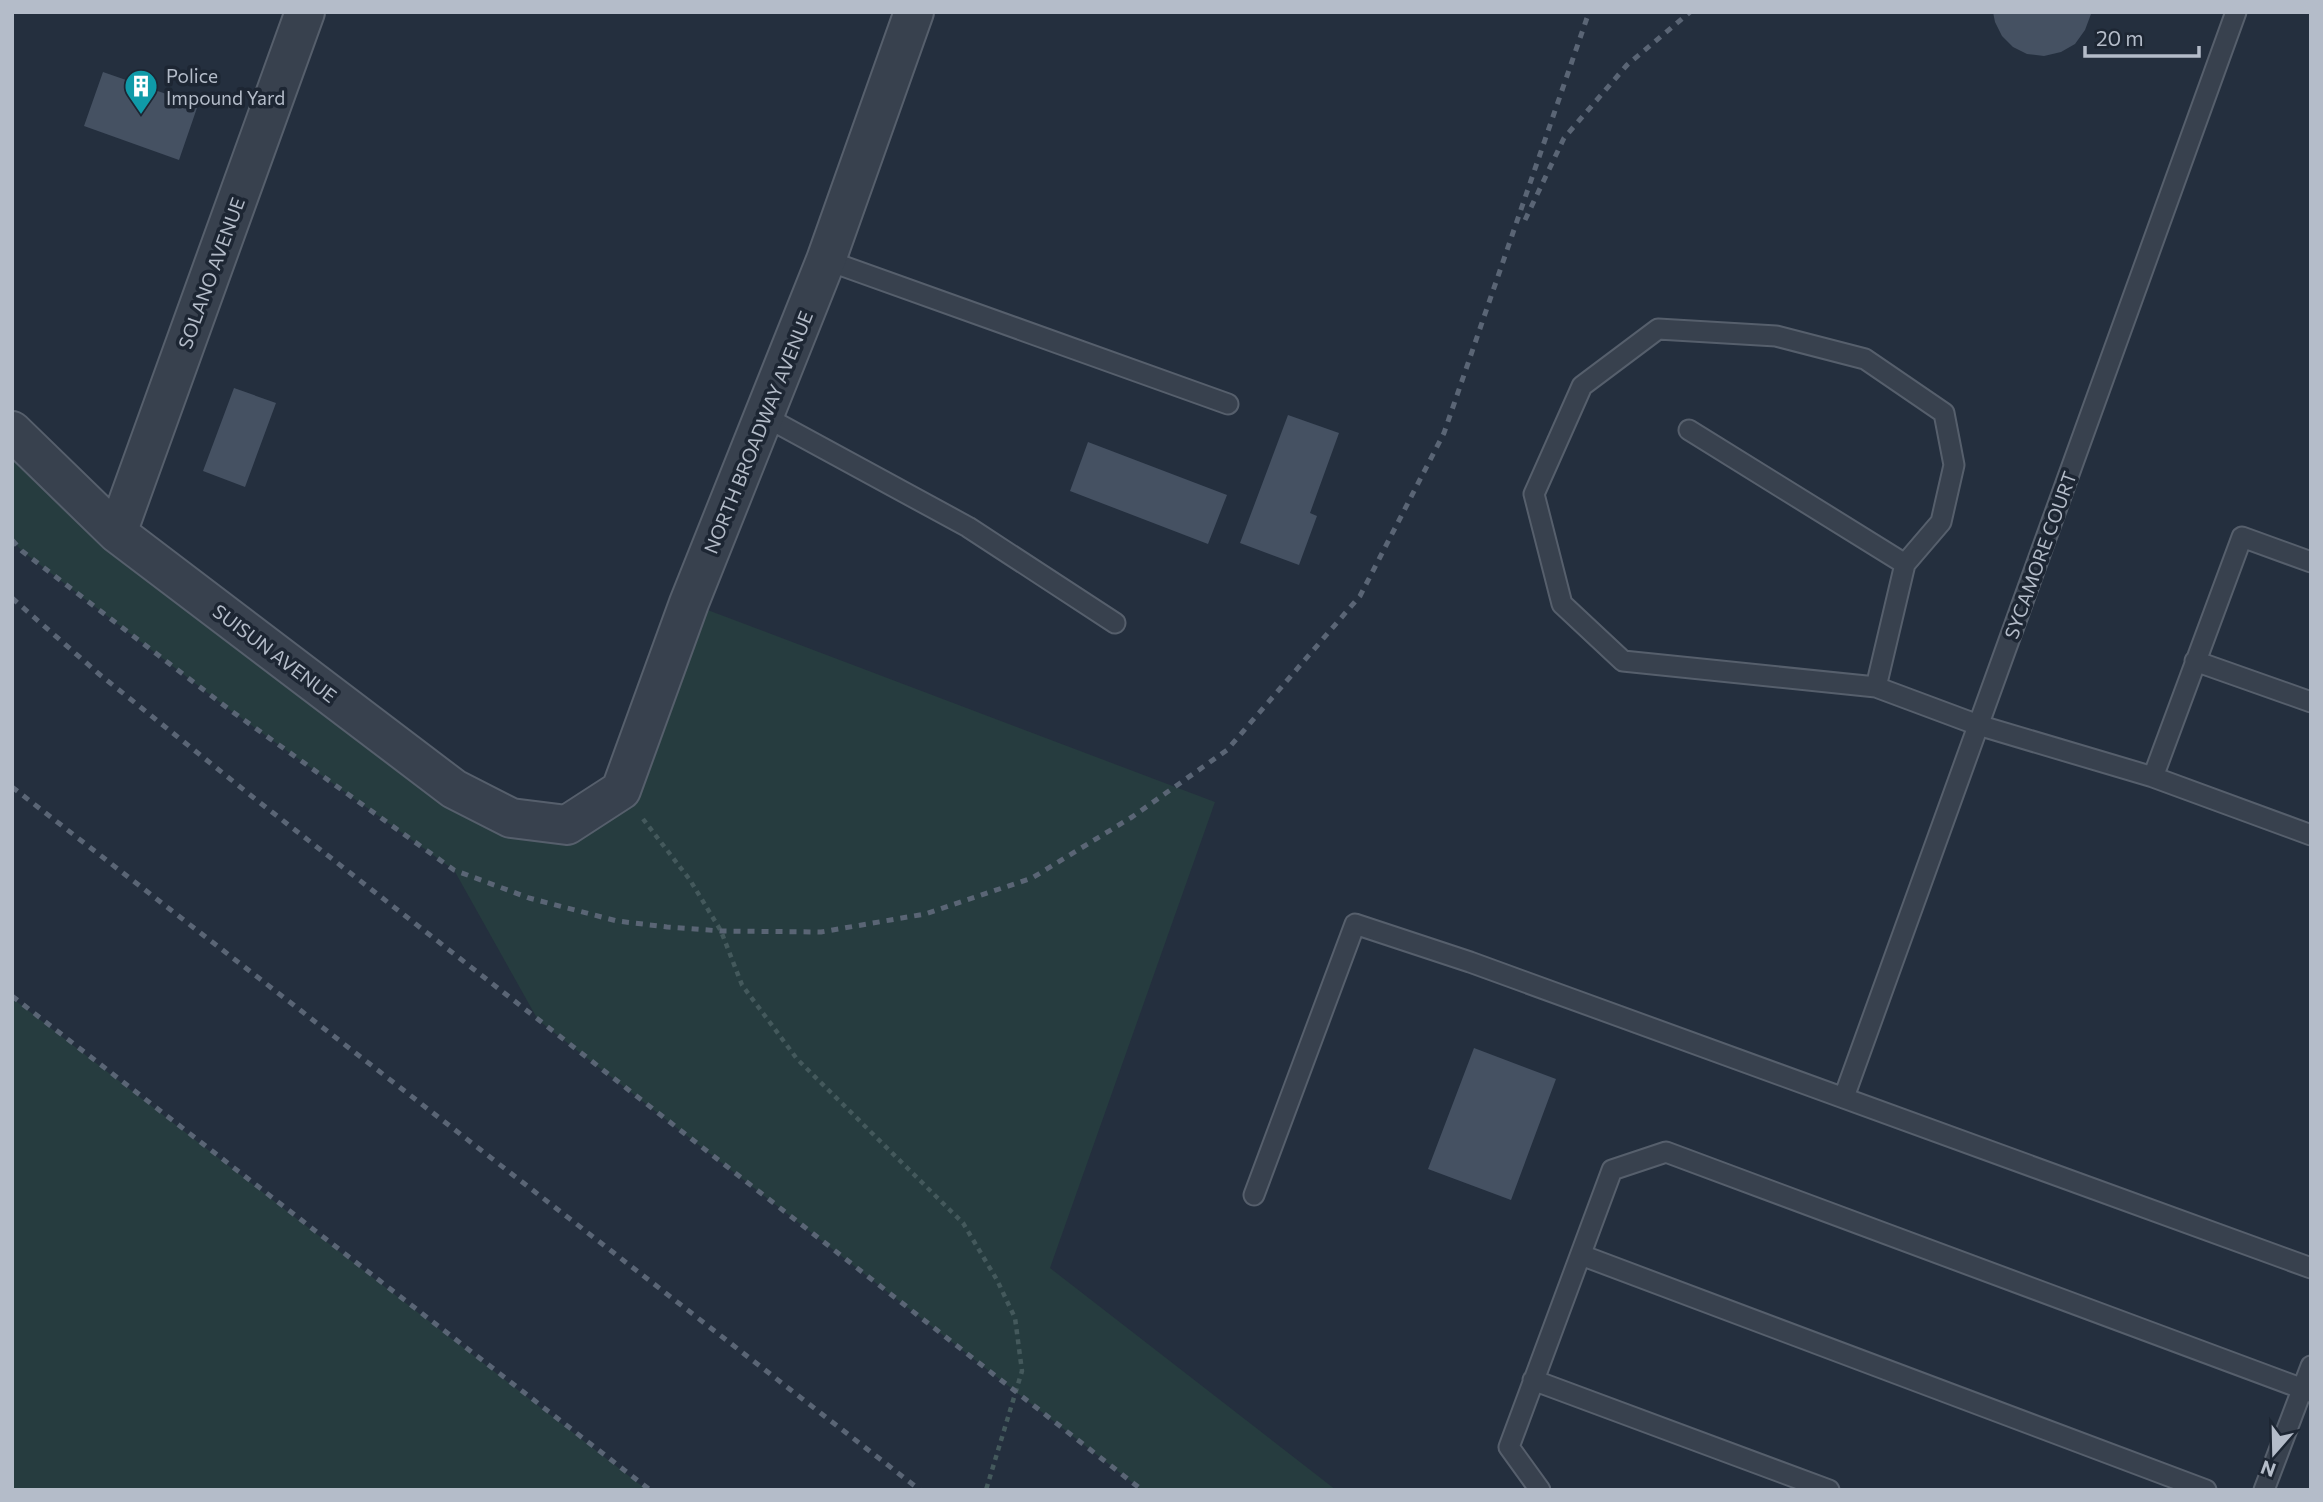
<svg xmlns="http://www.w3.org/2000/svg" width="2323" height="1502" font-family="Commissioner,sans-serif">
<rect width="100%" height="100%" fill="#242f3e"/>
<path fill="#263c3f" d="M12 431 454 789 567 825 621 790 689 603 1215 802 1050 1268 1336 1490H1142L538 1020 454 870 230 710 22 551 12 540Z
M12 998 647 1490H12Z"/>
<path fill="#455162" d="M1993 12H2091V14L2085 30 2075 44 2061 52 2044 56 2027 54 2013 47 2002 36 1995 22Z
M103 72 198 105 179 160 84 126Z
M234 388 276 403 245 487 203 471Z
M1288 415 1339 433 1310 513 1317 516 1299 565 1240 543Z
M1088 442 1227 495 1208 544 1070 491Z
M1474 1048 1556 1079 1511 1200 1428 1169Z"/>
<g fill="none" stroke-linecap="round" stroke-linejoin="round">
<defs>
<path id="lane" d="M826 260 1228 404
M764 416 968 527 1115 623
M1689 430 1905 564
M2311 562 2242 537 2153 777 2311 835
M2195 661 2311 702
M1876 687 1905 564 1941 522 1954 465 1944 413 1865 359 1776 336 1658 329 1582 386 1534 494 1562 604 1623 661 1876 687 1978 725 2153 777
M1844 1097 2236 12
M1254 1195 1355 924 1470 962 2311 1268
M1581 1255 2206 1490
M1533 1380 1829 1490
M1540 1490 1509 1447 1612 1170 1666 1152 2311 1392
M2264 1490 2311 1366"/>
<path id="street" d="M12 431 117 533 454 789 511 818 567 825 621 790 689 603 826 260 914 12
M117 533 305 12"/>
</defs>
<use href="#lane" stroke="#565f6c" stroke-width="23"/>
<use href="#street" stroke="#565f6c" stroke-width="42"/>
<path stroke="#44595c" stroke-width="4.5" stroke-dasharray="5 5" stroke-linecap="butt" d="M643 819 690 880 721 931 742 985 797 1059 963 1223 997 1280 1015 1318 1022 1371 986 1490"/>
<use href="#lane" stroke="#38414e" stroke-width="19"/>
<use href="#street" stroke="#38414e" stroke-width="38"/>
<path stroke="#5a6575" stroke-width="5" stroke-dasharray="7 7" stroke-linecap="butt" d="M1525 220 1564 138 1627 65 1690 12
M12 540 22 551 230 710 454 870 529 898 617 921 667 927 721 931 821 932 925 914 1032 878 1132 817 1227 750 1360 596 1444 433 1589 12
M12 598 99 674 254 798 1142 1490
M12 787 920 1490
M12 996 650 1490"/>
</g>
<defs>
<symbol id="building-pin" viewBox="-11 -11 22 30"><path d="M0 17L-7.5 6A9.5 9.5 0 1 1 7.5 6Z" fill="#0f9aa8" stroke="#1d2633"/><path d="M-4-6H4V6H1V3H-1V6H-4ZM-2.5-4.3h1.7v1.8h-1.7ZM.8-4.3h1.7v1.8H.8ZM-2.5-1h1.7V.8h-1.7ZM.8-1h1.7V.8H.8Z" fill="#fff"/></symbol>
</defs>
<g fill-rule="evenodd">
<use href="#building-pin" x="122" y="67" width="38" height="52"/>
</g>
<g text-anchor="middle" dominant-baseline="central" stroke-width="7" stroke-linejoin="round" paint-order="stroke">
<g font-size="19" fill="#b4bcc9" stroke="#1d2633" text-anchor="start">
<text x="166" y="75">Police<tspan x="166" dy="22">Impound Yard</tspan></text>
</g>
<g font-size="19" fill="#b4bcc9" stroke="#1d2633">
<text transform="translate(211 273) rotate(-70)">SOLANO AVENUE</text>
<text transform="translate(758 432) rotate(-68)">NORTH BROADWAY AVENUE</text>
<text transform="translate(2040 555) rotate(-70)">SYCAMORE COURT</text>
<text transform="translate(275 653) rotate(37)">SUISUN AVENUE</text>
</g>
</g>
<rect width="2323" height="1502" fill="none" stroke="#b4bcc9" stroke-width="28"/>
<g transform="translate(2274 1453) rotate(200)" stroke="#1d2633" stroke-width="5" paint-order="stroke">
<path d="M0-5L12 26L0 18L-12 26Z" fill="#b4bcc9"/>
<text y="-10" font-size="19" font-weight="bold" text-anchor="middle" fill="#b4bcc9">N</text>
</g>
<path d="M2085 46v10h114v-10" fill="none" stroke="#b4bcc9" stroke-width="3.5"/>
<text x="2096" y="46" font-size="21" fill="#b4bcc9" stroke="#1d2633" stroke-width="5" paint-order="stroke">20 m</text>
</svg>
